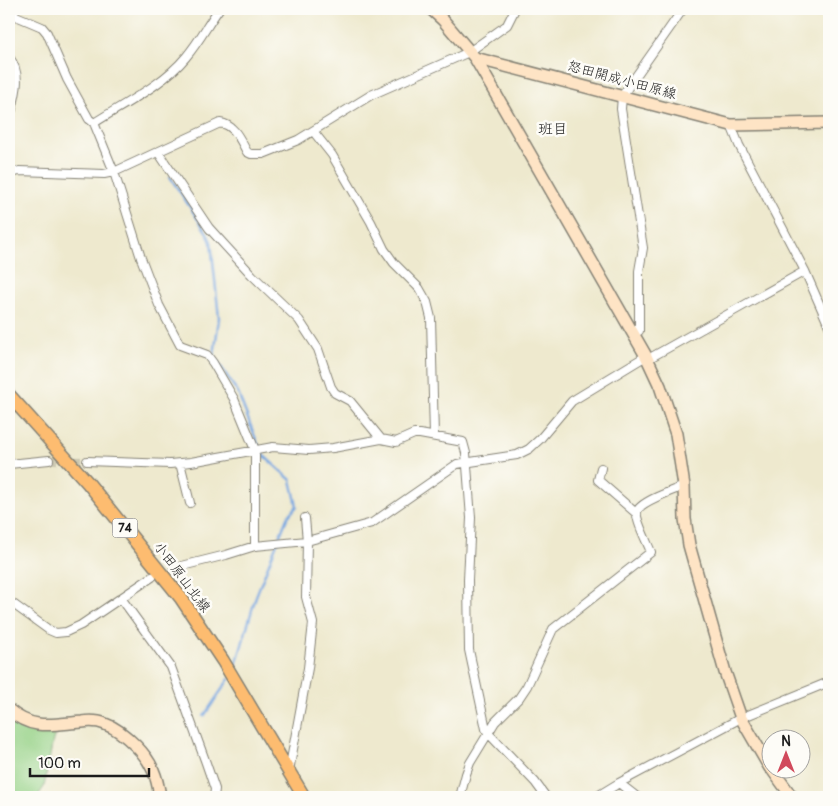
<svg xmlns="http://www.w3.org/2000/svg" width="838" height="806" font-family="Pangolin,'Klee One',sans-serif">
<rect width="100%" height="100%" fill="#fdfcf7"/>
<filter id="ink" filterUnits="userSpaceOnUse"><feTurbulence type="fractalNoise" baseFrequency=".02" numOctaves="2"/><feDisplacementMap in="SourceGraphic" scale="10" xChannelSelector="R" yChannelSelector="G"/><feConvolveMatrix kernelMatrix="1 2 1 2 8 2 1 2 1" color-interpolation-filters="sRGB"/></filter>
<filter id="wash" filterUnits="userSpaceOnUse"><feTurbulence type="fractalNoise" baseFrequency=".0096" numOctaves="4" result="noise"/><feDisplacementMap in="SourceGraphic" scale="20" xChannelSelector="R" yChannelSelector="G"/><feGaussianBlur stdDeviation="1.12" result="paint"/><feColorMatrix in="noise" values="0 0 0 0 0 0 0 0 0 0 0 0 0 0 0 0 0 1.4 0 .05"/><feComposite in="paint" operator="in"/></filter>
<g filter="url(#wash)">
<rect width="100%" height="100%" fill="#eee9ce"/>
<path fill="#95d186" stroke="#587651" d="M9 716C20 729 40 732 57 728L53 740 44 787 37 797H9Z"/>
<g fill="none" stroke-linecap="round" stroke-linejoin="round">
<path stroke="#76a5df" stroke-width="2.5" d="M170 177 207 233 211 242 219 318 214 356 238 393 259 447
M233 669 237 662 256 596 287 518 297 506 291 480 264 456 262 452
M204 716 229 679"/>
</g>
</g>
<g filter="url(#ink)">
<g fill="none" stroke-linecap="round" stroke-linejoin="round">
<path stroke="#cecab3" stroke-width="8" stroke-dasharray="8 4" stroke-linecap="butt" d="M49 460 87 461"/>
<defs>
<path id="street" d="M9 13 42 27 47 33 67 79 89 119 94 123 114 172 141 258 159 305 180 345 207 355 213 363 234 399 255 450V546
M9 57C24 76 14 99 9 120
M94 123C125 103 163 85 186 57 199 42 208 24 219 9
M731 125 739 145 805 271 829 326
M313 131 332 155 371 222 384 249 394 263 419 288 427 302 431 318 434 436
M158 152 209 228 252 275 299 320 318 349 331 387 335 393 350 401 381 439 396 442 414 434H420L463 442 466 453 471 518 468 580 469 650 486 729 488 733 535 782 546 797
M9 174 19 171 104 174 114 172 220 123C235 125 240 140 247 152L251 154H263L298 140 371 95 469 52 507 25 515 9
M633 335 639 331V271L643 248 621 109 622 96 683 9
M648 359 805 271
M87 461 170 464 191 462 273 447 309 450 333 448 381 439
M180 463 190 503
M9 464 49 460
M601 468 598 480 637 514
M174 568 226 555 255 546 307 541 372 523 457 464 517 455 529 449 540 439 572 401 646 356
M121 598 171 667 206 763 215 789 214 797
M9 601 49 630 56 633 66 632 81 625 152 577
M289 771 308 668 313 623 306 597 307 541 305 518
M619 783 637 797
M460 797 466 774 470 763 495 722 519 698 527 686 553 629 651 552C648 544 635 519 637 512 639 502 674 490 684 486
M596 797 619 783 741 718 829 682"/>
<path id="secondary" d="M431 9 443 20 475 58 731 125 829 123
M475 58 646 356 660 386 676 434 684 486 685 519 689 545 725 672 741 718 770 768
M9 710C33 731 53 724 82 722 89 721 98 721 105 724 117 728 127 737 136 746 152 762 157 776 160 797
M771 768 792 797"/>
<path id="primary" d="M9 395 88 483 181 598 223 661 304 797"/>
</defs>
<use href="#street" stroke="#858275" stroke-width="10"/>
<use href="#secondary" stroke="#858275" stroke-width="14"/>
<use href="#primary" stroke="#858275" stroke-width="15"/>
<use href="#street" stroke="#fff" stroke-width="8"/>
<use href="#secondary" stroke="#fee4c5" stroke-width="11"/>
<use href="#primary" stroke="#fdbc6f" stroke-width="12"/>
</g>
</g>
<g text-anchor="middle" dominant-baseline="central" stroke-width="5" stroke-linejoin="round" paint-order="stroke">
<rect fill="#fdfcf7" stroke="#605f5e" stroke-width="1" x="112.5" y="518.5" width="25" height="19" rx="4"/>
<g font-size="12" font-weight="bold" fill="#1c1c1c">
<text x="125" y="528">74</text>
</g>
<g font-size="14" fill="#1c1c1c" stroke="#fdfcf7">
<text transform="translate(622 80) rotate(15)">怒田開成小田原線</text>
<text transform="translate(182 577) rotate(53)">小田原山北線</text>
</g>
<g font-size="15" fill="#1c1c1c" stroke="#fdfcf7">
<text x="553" y="129">班目</text>
</g>
</g>
<rect width="838" height="806" fill="none" stroke="#fdfcf7" stroke-width="30"/>
<g transform="translate(786 754)"><circle r="24" fill="#fdfcf7" stroke="#a3a29f"/>
<path d="M0-4L9 19L0 12L-9 19Z" fill="#d1495b"/>
<text y="-8" font-size="14" font-weight="bold" text-anchor="middle" fill="#1c1c1c">N</text>
</g>
<path d="M30 768v8h119v-8" fill="none" stroke="#1c1c1c" stroke-width="2.5"/>
<text x="38" y="768" font-size="15" fill="#1c1c1c" stroke="#fdfcf7" stroke-width="4" paint-order="stroke">100 m</text>
</svg>
